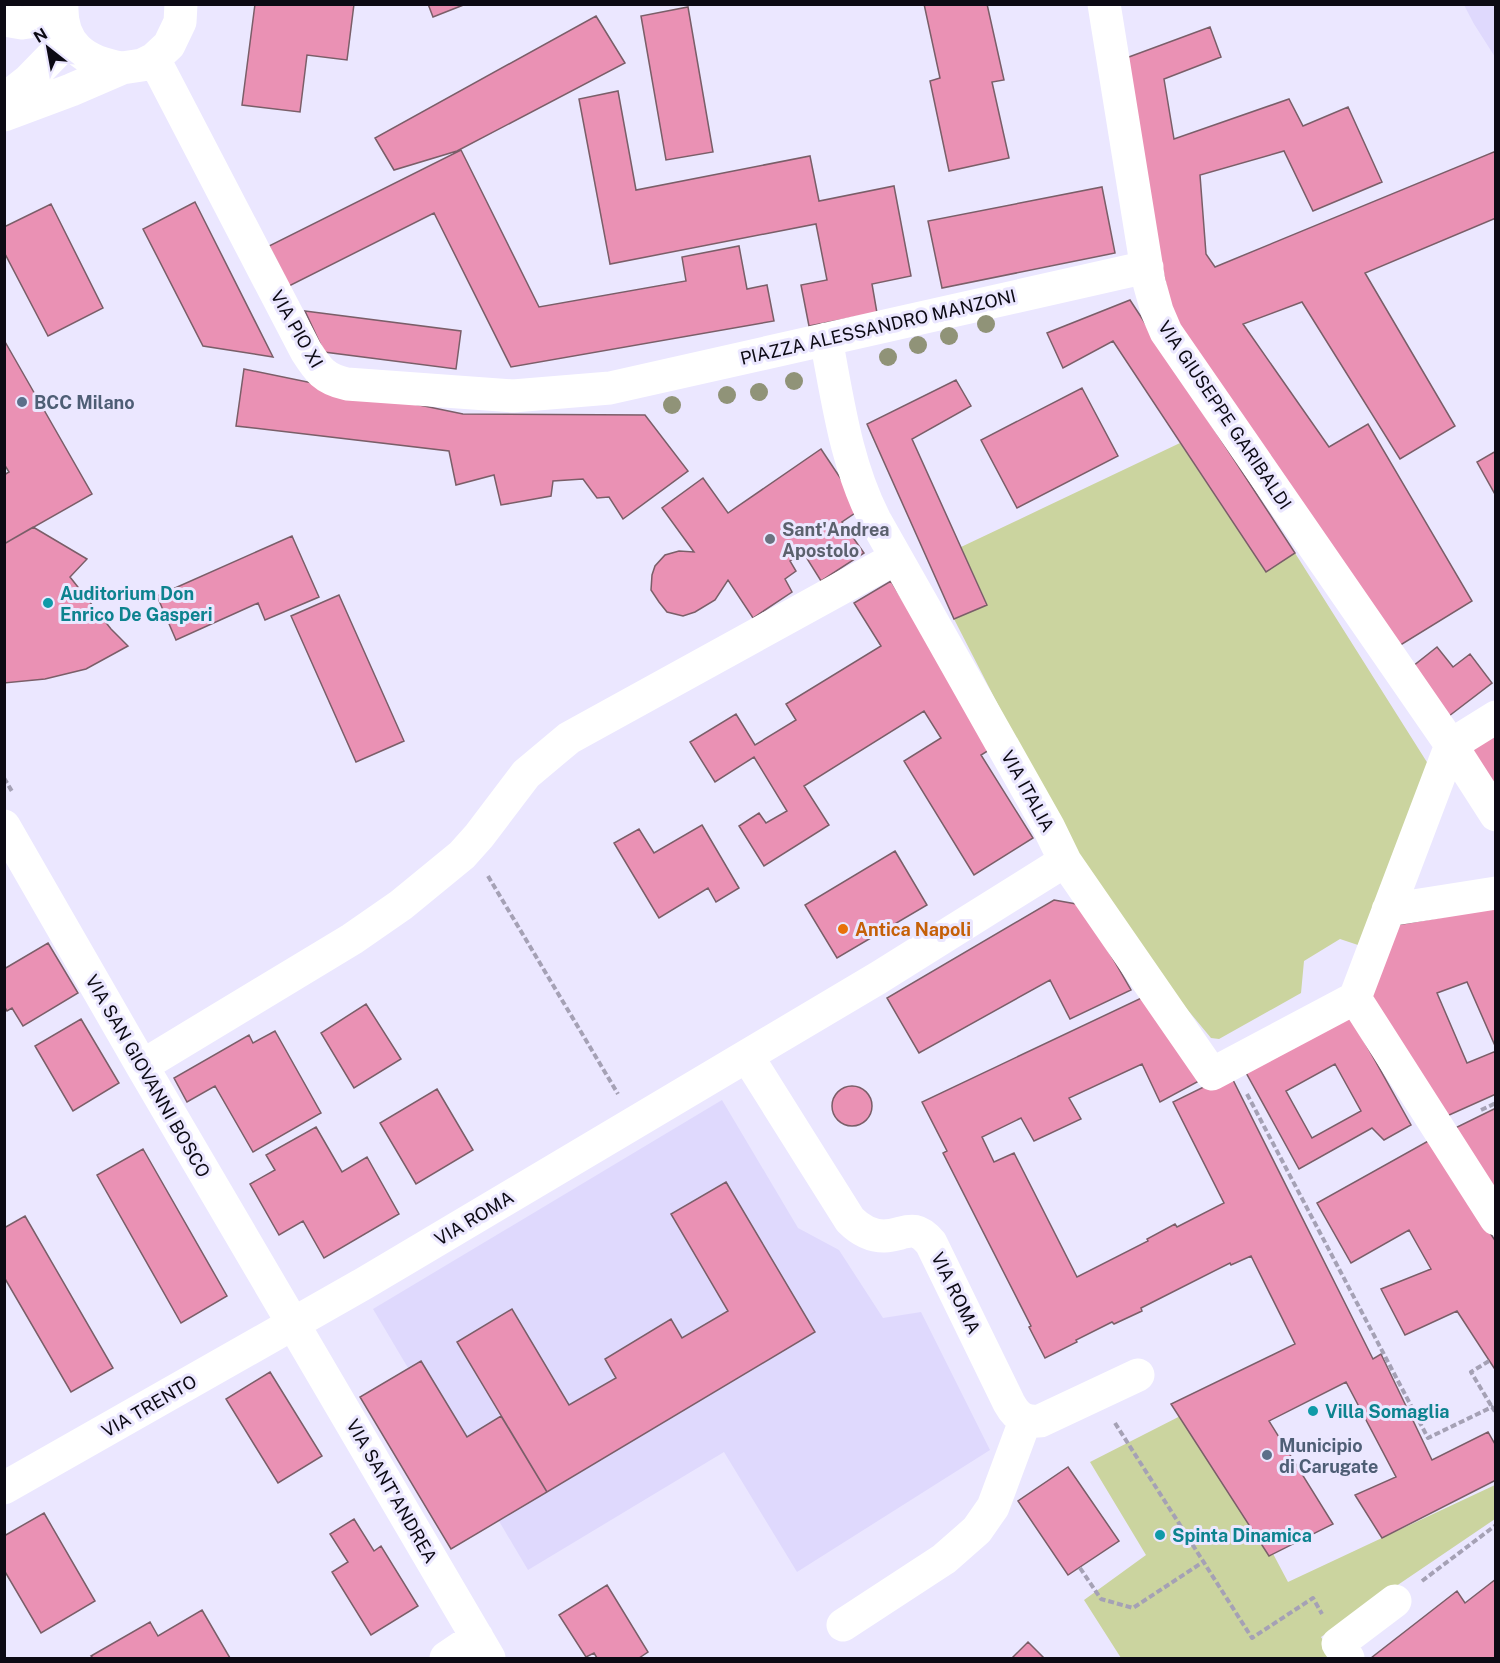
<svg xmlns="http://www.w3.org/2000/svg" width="1500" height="1663" font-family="'Public Sans',sans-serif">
<rect width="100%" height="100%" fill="#ebe7ff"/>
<path fill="#dfd9fd" d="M1464 5H1495V57L1474 24Z
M722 1100 798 1228 839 1250 883 1318 921 1312 990 1450 797 1572 724 1452 528 1570 373 1309Z"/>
<path fill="#cbd49f" d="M1180 443 1266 572 1295 553 1430 767 1361 946 1340 939 1304 961 1301 993 1219 1039 1211 1038 1132 943 1075 855 954 619 987 604 961 547Z
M1196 1408 1288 1582 1495 1485V1519L1321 1637 1334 1658H1121L1084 1600 1146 1555 1090 1462Z"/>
<path fill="#ea91b4" stroke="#7a5e68" stroke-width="1.5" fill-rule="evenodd" d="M255 4H354L347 60 307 55 300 112 242 105Z
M428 4H466L433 17Z
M924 4H987L1004 80 992 82 1009 158 949 171 930 81 940 78Z
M688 7 713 152 666 160 641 16Z
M596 16 625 63 457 151 394 170 375 138Z
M1210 27 1221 57 1164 79 1174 139 1289 99 1303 126 1348 107 1382 182 1313 211 1284 151 1200 175 1206 254 1215 267 1496 151V218L1365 273 1455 426 1400 459 1302 302 1243 324 1329 447 1368 424 1472 601 1394 649 1177 338 1118 61Z
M618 91 636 190 810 156 819 201 894 186 911 276 872 284 877 313 809 326 801 285 827 280 816 224 610 264 579 99Z
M461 150 539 307 686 281 682 257 739 246 747 289 767 285 774 321 511 367 434 213 289 286 269 246Z
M1102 187 1115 253 942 288 928 221Z
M195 202 273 357 203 346 143 229Z
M51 204 103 308 48 336 4 252V227Z
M1130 300 1295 553 1266 572 1113 341 1063 368 1047 333Z
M305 311 461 331 456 369 324 352Z
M4 340 92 494 4 544V475L9 472 4 464Z
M244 369 463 414 645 415 688 471 623 519 609 497 597 498 583 479 553 481 551 496 501 505 494 475 456 485 449 451 236 426Z
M956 380 971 406 912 439 987 605 954 619 867 424Z
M1082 388 1118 456 1017 508 981 440Z
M821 449 861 509 842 522 864 553 821 581 803 552 790 561 796 571 785 579 792 592 753 618 728 580 715 600 695 612 683 616 667 612 659 602 651 590 652 575 655 566 665 555 679 551 694 552 662 508 703 478 728 513Z
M1496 451V496L1477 462Z
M33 527 87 559 70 577 111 629 128 646 86 669 45 679 4 683V544Z
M292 536 319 597 265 620 258 603 176 640 157 596Z
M891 581 994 747 981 755 1033 838 974 875 904 761 941 738 924 711 804 786 829 825 764 866 739 826 759 813 766 823 787 811 754 757 715 782 690 742 736 714 755 745 796 720 786 704 881 646 854 603Z
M339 595 404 741 356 762 291 616Z
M1437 647 1453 667 1470 654 1492 683 1449 716 1412 667Z
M1496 727V789L1468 745Z
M702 825 739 888 716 902 708 888 659 918 614 843 639 829 654 853Z
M895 851 927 905 837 958 805 905Z
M1054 900 1082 905 1131 990 1070 1019 1050 980 919 1053 887 998Z
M1496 907V1048L1467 982 1437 993 1467 1063 1496 1051V1094L1438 1120 1365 996 1391 926Z
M48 943 78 993 23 1026 12 1008 7 1011 4 1006V969Z
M1152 993 1199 1081 1160 1102 1142 1064 1069 1098 1081 1119 1034 1141 1021 1118 982 1137 994 1162 1014 1153 1077 1277 1148 1241 1147 1239 1175 1224 1177 1227 1224 1203 1173 1102 1230 1074 1373 1359 1381 1354 1432 1460 1488 1432 1496 1446V1480L1382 1538 1355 1495 1396 1477 1346 1382 1269 1421 1333 1524 1269 1556 1171 1404 1295 1344 1251 1256 1231 1265 1230 1263 1141 1308 1142 1311 1114 1324 1112 1322 1076 1340 1077 1342 1045 1358 1029 1327 1031 1326 943 1153 947 1151 922 1102Z
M366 1004 401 1059 354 1088 321 1033Z
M1348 1012 1411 1125 1384 1140 1372 1128 1299 1169 1244 1069ZM1335 1064 1361 1111 1312 1138 1286 1091Z
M81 1019 119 1083 73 1111 35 1046Z
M275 1031 321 1113 253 1152 215 1086 187 1102 174 1078 249 1035 253 1043Z
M832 1106a20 20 0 1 1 40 0a20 20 0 1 1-40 0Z
M437 1089 473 1150 416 1184 380 1123Z
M1496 1108V1208L1447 1132Z
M316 1127 342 1172 367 1157 399 1214 324 1258 303 1221 279 1235 250 1184 275 1170 266 1155Z
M1430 1140 1496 1242V1371L1457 1311 1405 1335 1381 1289 1431 1269 1409 1230 1351 1263 1317 1203Z
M143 1149 227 1296 181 1323 97 1175Z
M726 1182 815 1332 547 1492 457 1342 512 1309 569 1405 616 1378 605 1359 671 1319 682 1338 728 1311 671 1214Z
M25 1216 113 1368 71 1392 4 1277V1228Z
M421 1361 467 1437 501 1416 547 1492 451 1549 360 1397Z
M270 1372 322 1456 278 1483 226 1399Z
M1068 1467 1119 1541 1068 1575 1018 1501Z
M44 1513 95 1601 41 1633 4 1570V1536Z
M354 1519 374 1551 381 1546 418 1606 371 1635 332 1572 348 1562 330 1534Z
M1496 1579V1658H1371L1457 1591 1465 1603Z
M607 1585 648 1652 639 1658H597L594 1653 586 1657 559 1615Z
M202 1610 230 1658H93L91 1656 150 1622 158 1636Z
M1028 1642 1044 1658H1012Z"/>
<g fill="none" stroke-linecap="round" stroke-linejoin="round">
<path stroke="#a5a1b5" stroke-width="4" stroke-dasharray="6 3" stroke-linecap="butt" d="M4 778 13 793
M488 876 618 1094
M1247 1094 1428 1438 1492 1407 1496 1413
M1481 1110 1496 1103
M1489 1361 1471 1372 1492 1407
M1115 1423 1252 1638 1313 1598 1322 1614
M1080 1568 1101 1599 1133 1608 1203 1562
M1422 1581 1496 1525"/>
<path stroke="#fff" stroke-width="33" d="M62 4C60 45 85 62 122 68
M1104 4 1149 282 1157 311 1166 332 1451 745 1496 815
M4 20 22 23 62 17
M154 59 306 351C318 370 324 379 347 384L513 396 610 388 1147 267
M4 100 28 81 69 39
M4 115 71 90 122 68 142 65 154 59 169 45 180 22 181 4
M826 339C838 401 846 464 875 520L1048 826 1065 861 1212 1074 1355 998
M1451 745 1496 717
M4 826 142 1066 489 1658
M1388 910 1496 893
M1355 998 1451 745
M1355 998 1496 1219
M747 1056 850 1220C859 1229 870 1236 884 1236 905 1235 914 1222 931 1243L1009 1403C1016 1416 1024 1423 1040 1421L1138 1375
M142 1066 352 939 401 905 462 855 479 836 526 774 569 738 896 558
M4 1488 363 1284 878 978 1065 861
M843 1625 944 1559 977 1530 993 1507 1025 1421
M446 1658 477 1637
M1348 1658 1338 1644 1395 1601"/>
</g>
<g fill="#909378">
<circle cx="986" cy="324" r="9"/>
<circle cx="949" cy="336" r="9"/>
<circle cx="918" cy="345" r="9"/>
<circle cx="888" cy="357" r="9"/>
<circle cx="794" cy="381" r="9"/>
<circle cx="759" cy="392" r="9"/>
<circle cx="727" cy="395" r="9"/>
<circle cx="672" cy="405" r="9"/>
</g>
<g fill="#5c6f8a" stroke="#ebe7ff" stroke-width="2">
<circle cx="22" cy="402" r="6"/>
<circle cx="1267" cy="1455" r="6"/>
</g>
<circle fill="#6b7280" stroke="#ebe7ff" stroke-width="2" cx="770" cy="539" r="6"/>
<g fill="#0f9aa8" stroke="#ebe7ff" stroke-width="2">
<circle cx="48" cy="603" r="6"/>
<circle cx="1313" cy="1411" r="6"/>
<circle cx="1160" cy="1535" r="6"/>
</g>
<circle fill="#e8710a" stroke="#ebe7ff" stroke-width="2" cx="843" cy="929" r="6"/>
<g text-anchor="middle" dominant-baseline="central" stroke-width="6" stroke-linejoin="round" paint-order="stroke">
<g font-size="18" fill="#0c0a14" stroke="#ebe7ff">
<text transform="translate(878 327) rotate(-13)">PIAZZA ALESSANDRO MANZONI</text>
<text transform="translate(297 329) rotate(60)">VIA PIO XI</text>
<text transform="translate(1225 415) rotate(56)">VIA GIUSEPPE GARIBALDI</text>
<text transform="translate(1028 791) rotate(61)">VIA ITALIA</text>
<text transform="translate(148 1076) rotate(60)">VIA SAN GIOVANNI BOSCO</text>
<text transform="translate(474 1218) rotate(-31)">VIA ROMA</text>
<text transform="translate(956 1293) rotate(64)">VIA ROMA</text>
<text transform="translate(149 1406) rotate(-30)">VIA TRENTO</text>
<text transform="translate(392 1491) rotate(60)">VIA SANT'ANDREA</text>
</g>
<g font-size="18" font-weight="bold" fill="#4e5e75" stroke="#ebe7ff" text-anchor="start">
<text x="34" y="402">BCC Milano</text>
<text x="1279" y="1445">Municipio<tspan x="1279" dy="21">di Carugate</tspan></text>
</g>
<g font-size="18" font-weight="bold" fill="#5b616d" stroke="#ebe7ff" text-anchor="start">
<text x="782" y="529">Sant'Andrea<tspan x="782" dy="21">Apostolo</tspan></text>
</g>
<g font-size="18" font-weight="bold" fill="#0d838f" stroke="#ebe7ff" text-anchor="start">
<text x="60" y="593">Auditorium Don<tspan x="60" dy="21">Enrico De Gasperi</tspan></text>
<text x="1325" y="1411">Villa Somaglia</text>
<text x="1172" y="1535">Spinta Dinamica</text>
</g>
<g font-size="18" font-weight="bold" fill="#c56008" stroke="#ebe7ff" text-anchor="start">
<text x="855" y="929">Antica Napoli</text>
</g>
</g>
<rect width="1500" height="1663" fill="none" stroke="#0c0a14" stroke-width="12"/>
<g transform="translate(48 48) rotate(329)" stroke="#ebe7ff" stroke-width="4.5" paint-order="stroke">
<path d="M0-4.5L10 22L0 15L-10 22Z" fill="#0c0a14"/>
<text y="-9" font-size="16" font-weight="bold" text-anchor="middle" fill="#0c0a14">N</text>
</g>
</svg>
